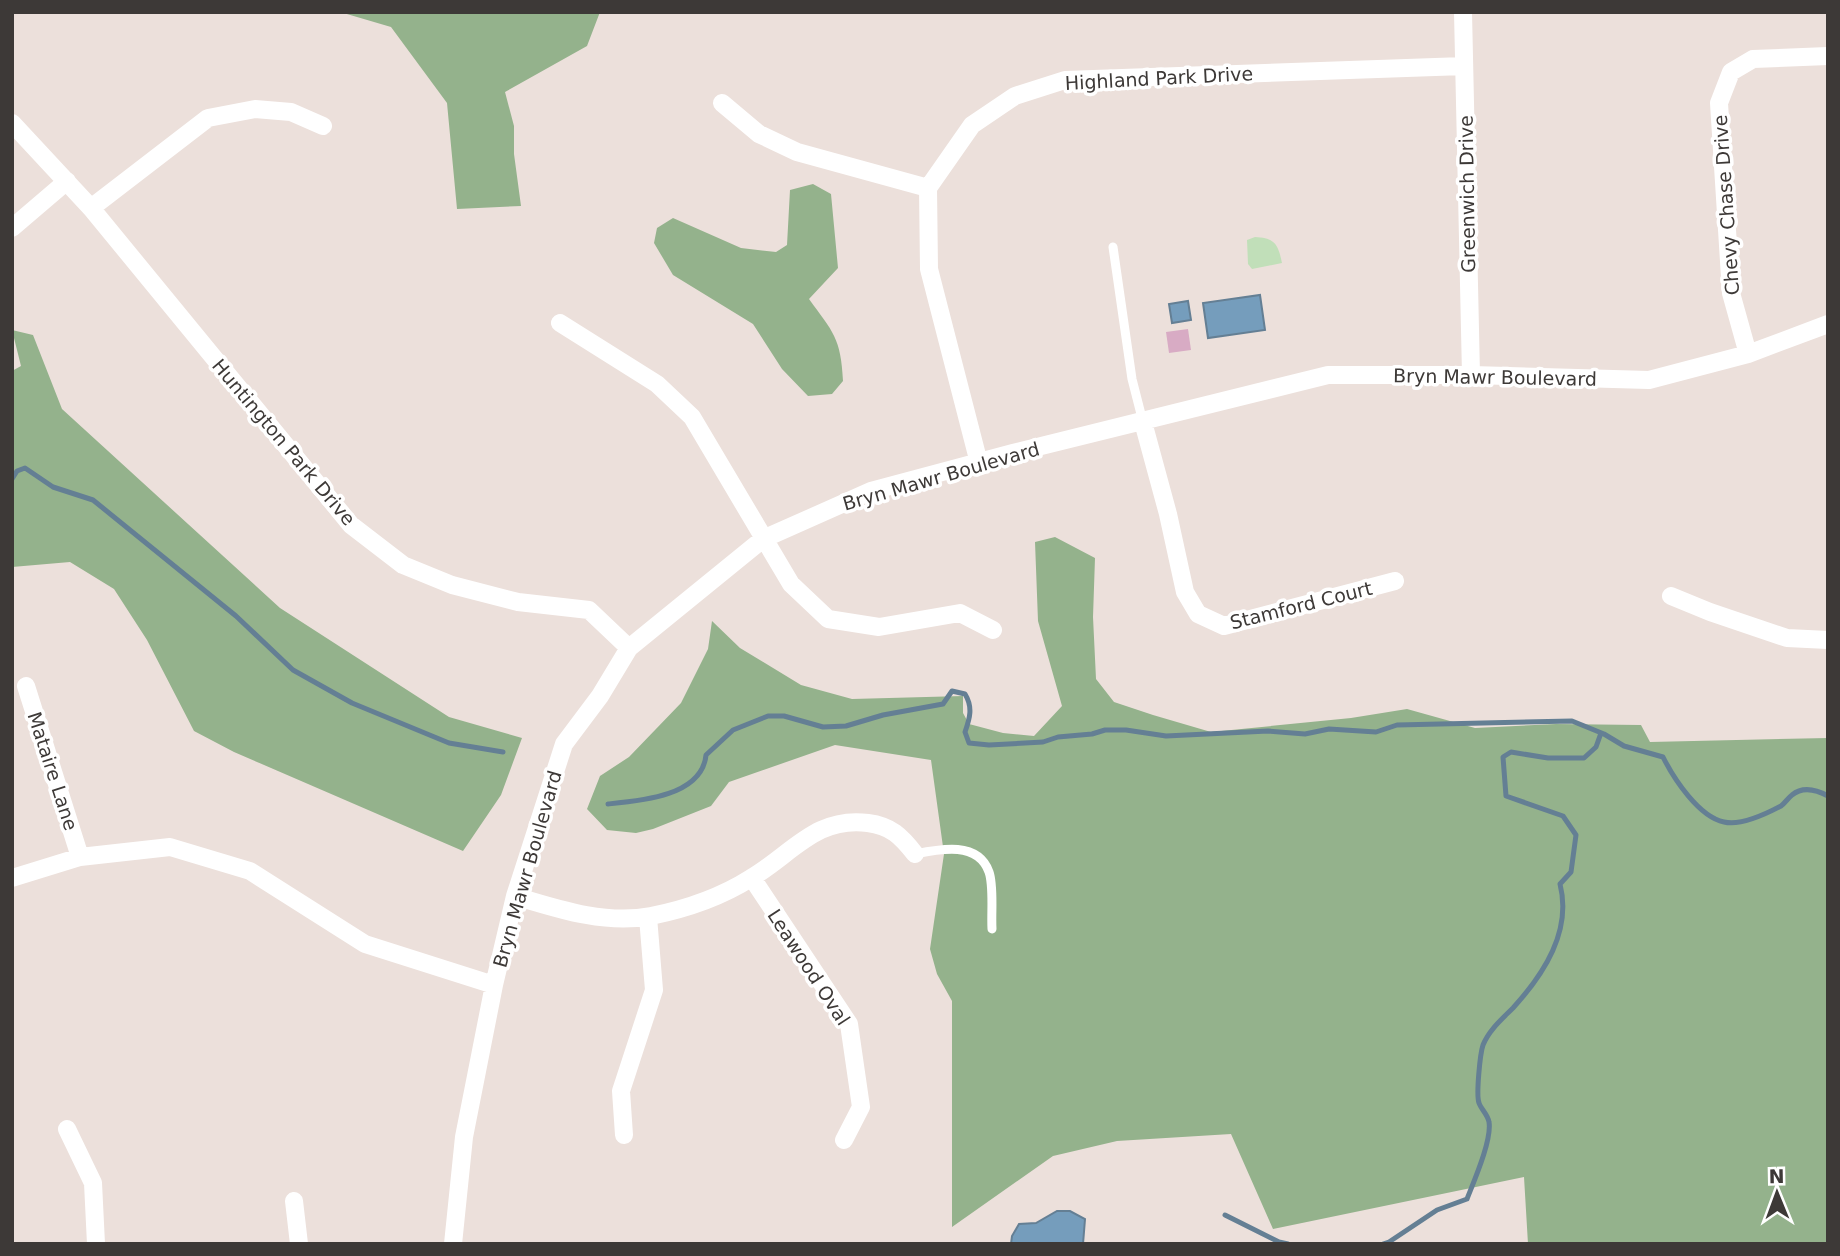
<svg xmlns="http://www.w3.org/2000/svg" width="1840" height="1256" font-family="'DejaVu Sans',sans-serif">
<rect width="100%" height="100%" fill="#ece0db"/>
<path fill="#c1dfb9" d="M1255 237C1275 238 1278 244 1282 263L1252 269 1248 264 1247 240Z"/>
<path fill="#94b28c" d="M340 12H600L587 46 505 92 514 126V154L521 206 457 209 447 103 391 27Z
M813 184 831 194 838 268 809 299C833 332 841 338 843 381L832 394 808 396 782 369 753 324 673 275 654 243 657 228 673 218 741 248 776 252 787 245 790 190Z
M12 330 33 335 62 409 280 608 449 717 522 738 501 795 463 851 234 752 194 731 147 640 114 589 70 562 12 567V371L21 366Z
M1055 537 1095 558 1093 617 1096 679 1114 702 1153 715 1211 732 1351 718 1407 709 1475 728 1556 724 1641 725 1650 742 1828 738V1244H1528L1524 1177 1273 1229 1231 1134 1117 1141 1053 1156 952 1227V1001L937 974 930 949 944 854 931 760 835 745 729 782 711 806 653 829 636 833 607 830 587 809 600 776 629 757 681 703 708 649 712 621 740 648 801 685 852 699 963 696V713L969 724 1003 733 1034 736 1062 706 1038 621 1035 542Z"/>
<path fill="#759dbc" stroke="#647f94" stroke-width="2" d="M1260 295 1265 330 1208 338 1203 303Z
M1188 301 1191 320 1172 323 1169 304Z
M1057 1211H1070L1085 1219 1083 1244H1011L1012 1236 1019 1224 1036 1223Z"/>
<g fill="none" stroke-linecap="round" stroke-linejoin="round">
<path stroke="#647f94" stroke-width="5" d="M12 479 17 471 25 468 53 487 93 500 236 616 293 670 352 703 449 743 503 752
M608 804C641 801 702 796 706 755L733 730 768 716H784L823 727 846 726 883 715 943 704 952 691 965 694C973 707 970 718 965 732L969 743 989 745 1043 742 1058 737 1092 734 1105 730H1126L1166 736 1268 731 1305 734 1329 729 1376 732 1397 725 1572 721 1604 734 1624 746 1663 757C1674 779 1699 817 1724 822 1741 826 1766 814 1781 806 1785 803 1788 798 1792 795 1803 786 1817 790 1828 796
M1225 1215 1279 1242 1288 1244
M1383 1244 1389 1242 1437 1210 1467 1199C1474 1181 1492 1140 1489 1122 1488 1115 1481 1109 1479 1103 1476 1095 1480 1054 1483 1045 1489 1030 1502 1019 1513 1008 1544 974 1572 931 1560 884L1571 872 1576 835 1563 816 1506 796 1503 757 1511 752 1548 758H1584L1596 747 1601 733"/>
</g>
<path fill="#d8abc4" d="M1188 329 1191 350 1169 353 1166 332Z"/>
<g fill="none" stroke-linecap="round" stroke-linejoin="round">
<path stroke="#fff" stroke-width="9" d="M1113 247 1132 379 1143 422
M915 854C940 849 978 841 989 872 994 886 991 913 992 929"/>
<path stroke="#fff" stroke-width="18" d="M1463 12 1471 375
M722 103 759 134 797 152 928 188
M12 123 91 208 351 525 403 565 452 585 518 602 589 610 629 648
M91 208 208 118 255 109 291 112 323 126
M12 228 67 181
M560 323 657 384 692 417 791 584 828 619 879 627 960 613 993 630
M1748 354 1731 293 1719 103 1731 72 1753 59 1828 56
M1143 422 1168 514 1185 592 1198 614 1224 626 1395 581
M979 463 929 269 928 188 972 125 1015 96 1065 80 1464 66
M1671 596 1710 612 1787 638 1828 640
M26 686 80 857
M12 878 80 857 170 847 250 871 365 944 494 985
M752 878 849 1024 861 1107 844 1140
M515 896C558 909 606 925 651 916 686 909 721 897 751 878 792 854 816 816 868 823 891 826 901 836 915 854
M67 1129 93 1183 96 1244
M624 1135 621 1091 654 990 648 917
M294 1201 299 1244
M453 1244 464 1137 494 985 515 896 564 744 600 696 629 648 763 539 871 491 1013 453 1328 375H1471L1649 380 1748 354 1828 324"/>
</g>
<g text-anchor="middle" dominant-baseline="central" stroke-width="7" stroke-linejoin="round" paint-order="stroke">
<g font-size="19" fill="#3d3937" stroke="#fff">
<text transform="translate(1159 78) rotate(-3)">Highland Park Drive</text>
<text transform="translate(1467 194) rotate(-91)">Greenwich Drive</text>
<text transform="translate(1726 205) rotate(-94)">Chevy Chase Drive</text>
<text transform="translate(1495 377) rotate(1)">Bryn Mawr Boulevard</text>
<text transform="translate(284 442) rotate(50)">Huntington Park Drive</text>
<text transform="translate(941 476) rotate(-16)">Bryn Mawr Boulevard</text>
<text transform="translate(1301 605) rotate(-14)">Stamford Court</text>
<text transform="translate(53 771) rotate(72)">Mataire Lane</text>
<text transform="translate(527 869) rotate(-74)">Bryn Mawr Boulevard</text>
<text transform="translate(809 967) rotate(57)">Leawood Oval</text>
</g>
</g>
<rect width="1840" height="1256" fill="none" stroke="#3d3937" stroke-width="28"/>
<g transform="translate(1777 1193) rotate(359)" stroke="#ffffff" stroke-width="5" paint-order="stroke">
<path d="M0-5L12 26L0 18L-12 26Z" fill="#3d3937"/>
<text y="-10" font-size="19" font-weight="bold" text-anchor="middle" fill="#3d3937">N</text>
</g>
</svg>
